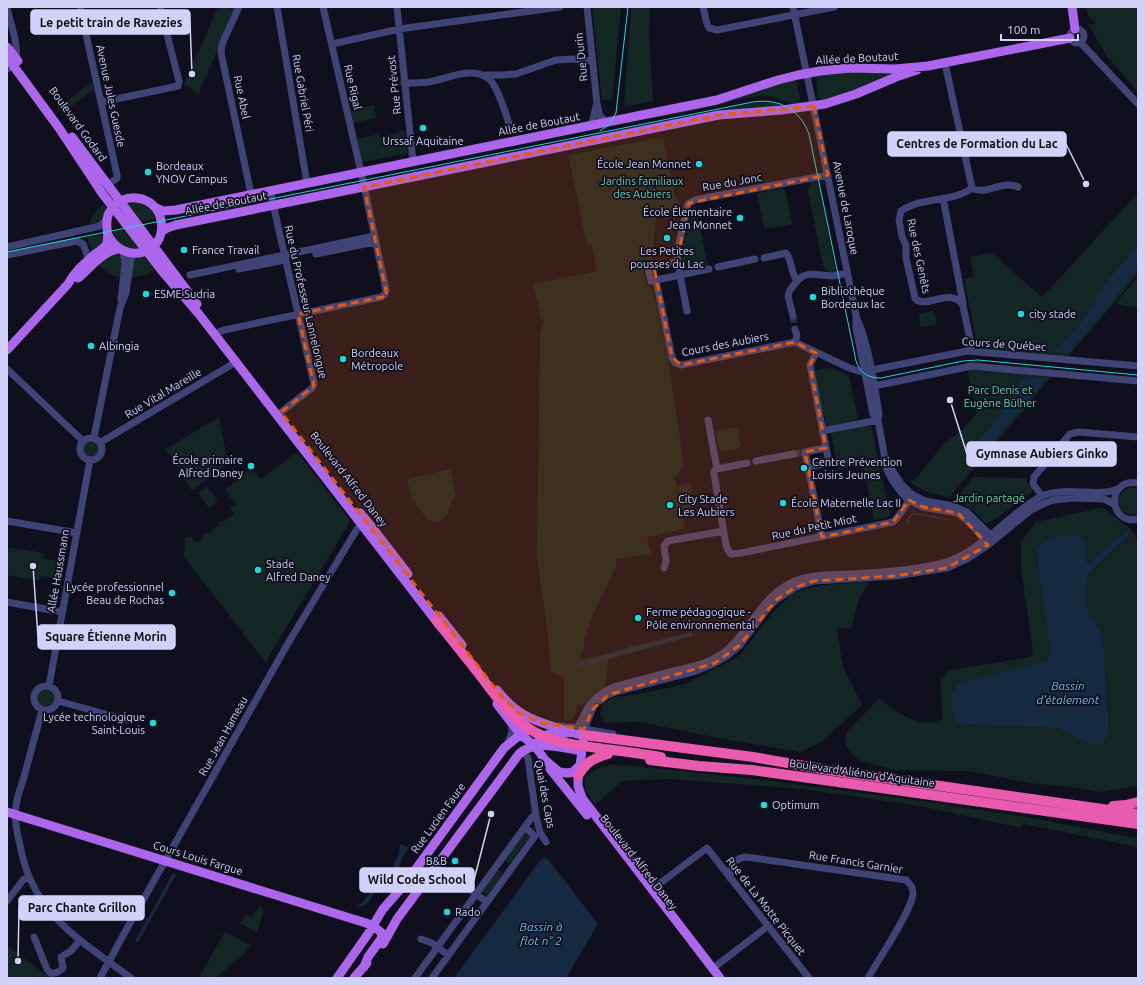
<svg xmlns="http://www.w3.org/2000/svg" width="1145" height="985" font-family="Ubuntu,sans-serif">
<rect width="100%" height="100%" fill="#100f1d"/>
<path fill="#132624" d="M218 7H236L198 95 192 89 184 85Z
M592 7H621L612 100H602Z
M631 7H650L649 33 653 101 624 107Z
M1086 7H1138V92C1131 83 1123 75 1115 66 1104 54 1097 39 1089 25L1095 24 1094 21 1089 18Z
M894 71 895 74 855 90 823 100 820 99 818 96 816 76 850 72Z
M796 78 801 104C788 106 777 94 760 96 722 101 684 116 645 119Z
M92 82 94 89 63 113 58 107Z
M767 102 778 104 785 107 585 140V137L754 103Z
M374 105 376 118 353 123 351 110Z
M405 130 408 153 362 162 357 139 379 134 380 138Z
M663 137 675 196 685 210 656 215 652 260 642 262 646 283 653 290 668 359 684 465 678 475 674 476V479L671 480 675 479 685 529 647 537 651 554 616 559V566L597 606 588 629 580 660 609 653 605 686 593 695 585 704 578 706C574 715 574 722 564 720V677L551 672 547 627 537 557 540 332 545 322 541 319 533 284 597 271 592 245H587L568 155Z
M817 181 818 182 836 273 828 272 823 266 808 191 810 184Z
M785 188 792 224 764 229 757 193Z
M1138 193V274L1068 357 978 349 964 279 974 277 970 257 992 253 1042 297Z
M135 202C146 205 152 208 156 218L141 222 127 203Z
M103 204 105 205 106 209 101 222 89 225 93 215Z
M695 206 708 265 685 269 682 267V251L691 210Z
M124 230 139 249C124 249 119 245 111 233Z
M103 234 104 241 92 254 87 237Z
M112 253H116L123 259 121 278 110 274 98 265Z
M141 257C148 258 152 264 154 270L148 274 131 278 134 259Z
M1138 277V308L1115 304Z
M934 311 937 324 921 327 918 314Z
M827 368 833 369 849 375 858 420 829 426 826 425 814 371Z
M967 368 1052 376 949 498 923 490 910 482 915 479 945 443 964 428 977 413Z
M219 417 228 463 192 491 166 449Z
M871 425 890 516 874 520 863 465 838 470 831 433Z
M731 428 738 429 741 445 737 449 720 452 715 431Z
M82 449a9 9 0 1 1 18 0a9 9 0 1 1-18 0Z
M297 452 349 519V524L275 646 266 663 184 557 186 536 188 538 191 536 196 543 204 537 203 535 207 532 208 534 219 525 218 523 221 521 223 522 234 514 230 508 236 504 225 490 250 470 253 473 255 472 261 479Z
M450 469 456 495 450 505 448 513 440 522 432 521 430 519 428 520 412 499 407 479Z
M973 477 1027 478V482L1033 491 1000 516 986 524 975 512 959 501 958 497Z
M690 483 695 506 682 509 678 486Z
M207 486 218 501 209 508 198 493Z
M1133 487 1138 489V514C1117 520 1111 490 1133 487Z
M1100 508 1105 509 1129 528 1088 564H1086V545L1055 538 1043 544 1037 560 1051 649V655L1049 658 962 725 1047 728H1056L1065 731 1109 729 1103 641C1101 630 1092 622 1088 611 1085 604 1086 582 1089 574L1132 532 1135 534 1138 547V786L1100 792 1080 788 1029 783 968 771H946L896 770 860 761 851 753 845 744 846 733 879 698C892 709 915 726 934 722 937 722 940 720 943 718L940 682 949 670 1026 658 1031 656 1033 652 1032 644 1021 568V541L1036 522Z
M9 547 44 553 43 557 45 559 59 561 56 579 42 576 40 577 39 581 7 575V559Z
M869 582 858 602 851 629 837 628 841 656 844 669 862 705 820 743 800 752 728 740 640 722 605 723 600 714 603 704 614 697 640 694 685 684 739 656 774 611 793 593 813 587 835 584Z
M37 697a9 9 0 1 1 18 0a9 9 0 1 1-18 0Z
M613 764 764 780 921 801 1026 817 1136 838H1138V847L1024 824 1021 828 920 806 803 789 669 779 622 781 595 805 586 790 584 778 599 768Z
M525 832 530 836 509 864 504 860Z
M498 869 503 873 487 895 482 891Z
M259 906 264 908 257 933 240 923 246 914 253 917Z
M225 931 250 945 246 952 215 978H199Z
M7 945 50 978H7Z"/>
<path fill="#152a41" d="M1138 245V270L1069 353 1054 352 1079 326 1094 303 1104 285Z
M1024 377 1046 379 988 448 979 439C998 421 1011 400 1024 377Z
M1129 528 1132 532 1089 574C1086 582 1085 604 1088 611 1092 622 1101 630 1103 641L1109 729C1107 738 1103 747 1092 745L1065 731 1056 728 962 725 955 720C951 702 946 687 969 680L1043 662 1046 661 1051 655 1037 559C1037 555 1037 551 1039 547 1045 538 1076 530 1084 540 1089 545 1086 557 1086 564H1088Z
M692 632V636L580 667 579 663 630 647Z
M400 844 409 847 403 857 396 874 393 880 385 887 374 892 369 902 364 906 356 907 363 902 373 889 383 885 391 878 393 872 394 862 399 855Z
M542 858 548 859 598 924 566 978H454Z
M173 873 176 875 138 942 135 941Z"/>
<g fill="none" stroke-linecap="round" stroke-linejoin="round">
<path stroke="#152a41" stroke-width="1.5" d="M907 525 909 518 913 513 949 520"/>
<path stroke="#2d2c3e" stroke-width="7" stroke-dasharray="7 3.5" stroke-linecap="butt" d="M793 316 795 329
M794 454 802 452"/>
<path stroke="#404376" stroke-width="7" d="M80 7 117 175V178L108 185
M239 7 222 44 221 53 251 194
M277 7 307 183
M397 7 413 162
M587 7 597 104 600 116 606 122
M703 7 707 24 709 28 717 30 834 7
M793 7 856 315V328L873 414 878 420 887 470 892 480 903 495 909 500 923 507 958 513 971 524 987 543
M7 8C11 25 21 51 14 67L7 69
M1070 36a7 7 0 1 1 14 0a7 7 0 1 1-14 0Z
M1080 42 1138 104
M332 44 399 29 560 7
M945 63 972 188
M485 75H502L516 74 556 60 574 59 592 61
M404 83C412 83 421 83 429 82 447 79 473 65 489 79 498 86 507 118 511 130
M102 102 178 86 179 81 160 7
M590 126 593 120 596 106
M972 188C984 195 997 184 1009 185 1012 185 1016 186 1018 187
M270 191 314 384 312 388 281 412
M943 198 963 303
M7 247 100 226 107 219
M316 254 375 242
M7 255 77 241 83 244 88 257V260
M764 258 786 253C792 259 790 271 797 281
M677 262 648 268 651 281 680 275 677 253 688 204 695 200 828 175
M718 267 755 259
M239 269 280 261
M190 275 374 236
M656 280 672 357 675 363 681 365 795 342
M121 300 125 263 123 252
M687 311 680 275 709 269
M793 316 788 296 790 290 797 281 803 276 810 274 833 276 847 273
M857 319C869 344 874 385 879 413L878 420
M795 329 797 336 795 342 849 368 862 372 967 351 1138 366
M219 332 224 330 381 297 385 294 386 290 361 172 323 7
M971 351V344L963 306C951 285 925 311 915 298L906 258V245L902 237 899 220 901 211C923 196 952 203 972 188
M7 369 83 441
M867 381 871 385 874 386 972 366 1138 381
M708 420 717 469
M822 431 878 420
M94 437 120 308 126 293 131 258 135 254
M80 449a11 11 0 1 1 22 0a11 11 0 1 1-22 0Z
M101 442 236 362
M756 461 794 454
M808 467 829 463 810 365 816 353
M717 469 714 471V474L726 545 729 552 731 554 741 553 893 522 897 518 913 495
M717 469 747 463
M892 470 902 485 913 495 925 501 953 506 967 512 992 537
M1138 483C1105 478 1109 526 1138 519
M1042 496 1033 484 1034 477 1070 434 1079 432 1138 437
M7 521 77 533
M822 537 805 452 826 448
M664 568 666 561 664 546 668 541 724 531
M7 602 62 612
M34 698a12 12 0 1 1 24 0a12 12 0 1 1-24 0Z
M49 686 90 460
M58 701 127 720
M600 701 608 695 615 692 696 671 715 663 727 656 740 645 768 608 776 600 796 587 814 581 895 576 947 568 967 559 988 545 1031 510 1045 503 1054 500 1074 498 1104 499 1110 502 1115 505
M42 710C36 732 30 755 24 777 21 787 17 797 16 806 14 819 17 833 20 845 32 914 80 940 131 978
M559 726 578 728 613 734
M572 733C581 725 583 715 589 706 595 697 604 691 614 687 633 682 651 677 670 672 689 667 710 664 726 651 753 628 761 595 795 581 812 574 831 575 849 574 879 572 910 571 939 564 968 558 990 535 1012 517 1022 509 1031 501 1042 496 1069 485 1098 499 1119 488
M584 735 587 722 593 708
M507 745 512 732 511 723
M522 751 528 758 536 816 540 832 546 842
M437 865 487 902
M730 878C730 867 734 858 746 857L906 880C910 884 913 887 913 893 913 909 877 962 868 978
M651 890 707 848 809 978
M7 901 23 880 29 877
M34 937 47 969 50 973C55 974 59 972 63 968L61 957 71 951 80 940
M421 939 432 943 448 955
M712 969 768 926
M100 978 125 932 287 645 357 529 362 525
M415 978 532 817 536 816
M432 978 535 836 525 827"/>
<path stroke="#ac66eb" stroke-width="9" d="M1072 7 1075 29
M7 47 18 61
M7 57 59 128 102 193 162 271 198 313 236 362 440 626
M72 137 197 304
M156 208 163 211 176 210 642 115 717 100 778 80 798 75 820 71 850 68 895 69 928 66 1070 38
M161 232 167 228 176 225 719 115 782 110 825 104 856 94 896 77 917 70
M78 278C89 269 104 250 119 249
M7 350 68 284C74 272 84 264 94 255 98 252 103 249 106 245 111 237 103 224 109 213 121 189 158 195 161 221 167 255 123 266 108 235
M360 513 371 526 408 574
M439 616 462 645
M497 690C520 720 539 721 572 733
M497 704 521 735 535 746 545 760 559 772 568 773 573 772 580 765
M577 734 584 735 578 781V786L582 798 720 978
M535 746C544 731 551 734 567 733
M550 769 587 815
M7 812 366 923 373 926 382 933 381 939 368 957 364 967
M383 944 397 919 519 754C535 740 558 747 576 750
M337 978 368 934 383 909 405 884 504 748 516 738 525 733
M354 978 367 963"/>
<path stroke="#e95bae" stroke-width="10" d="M436 620 475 669
M584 735 753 757 828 770 1138 814
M650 760 699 766 752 770 1138 824
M578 776C585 763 593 758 608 754
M1113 806 1126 805 1138 802"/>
<path stroke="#1dd9d9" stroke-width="1" d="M600 131 609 125 616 113 628 7
M7 252 753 102C778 98 800 109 809 134L856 361C860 373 868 378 881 378L963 361 978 360 1138 375"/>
<path stroke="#e95bae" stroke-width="10" d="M475 669C491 689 506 713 528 728 550 743 577 745 604 749 623 751 642 754 661 757"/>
</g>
<path fill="#e8590c" fill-opacity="0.2" stroke="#e8590c" stroke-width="3" stroke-dasharray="8 5" stroke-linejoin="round" d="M814 106 828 175 689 203 677 262 654 267 672 357 681 365 795 342 816 353 810 365 826 448 805 452 822 537 893 522 909 500 923 507 958 513 988 545 947 568 895 576 814 581 796 587 776 600 740 645 715 663 608 695 593 709 584 729 540 723 519 713 502 697 281 412 314 386 298 314 387 296 364 187 719 115Z"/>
<g fill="#1dd9d9" stroke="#100f1d" stroke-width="1.5">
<circle cx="423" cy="128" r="4"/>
<circle cx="699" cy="164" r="4"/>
<circle cx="148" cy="172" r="4"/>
<circle cx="740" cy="218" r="4"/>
<circle cx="667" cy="238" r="4"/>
<circle cx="184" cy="250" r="4"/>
<circle cx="146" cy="294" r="4"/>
<circle cx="813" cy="297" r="4"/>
<circle cx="1021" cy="314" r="4"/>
<circle cx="91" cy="346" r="4"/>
<circle cx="343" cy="359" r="4"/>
<circle cx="251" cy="466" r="4"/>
<circle cx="804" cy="468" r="4"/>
<circle cx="783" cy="503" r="4"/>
<circle cx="670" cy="505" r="4"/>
<circle cx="258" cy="570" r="4"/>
<circle cx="172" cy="593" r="4"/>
<circle cx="638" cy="618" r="4"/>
<circle cx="153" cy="723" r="4"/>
<circle cx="764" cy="805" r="4"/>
<circle cx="455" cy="861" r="4"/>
<circle cx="447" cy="912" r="4"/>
</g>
<g text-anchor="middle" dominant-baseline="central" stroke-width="3.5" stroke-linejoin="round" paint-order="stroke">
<g font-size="11" fill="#d2d1f9" stroke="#100f1d">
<text transform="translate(581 57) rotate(-96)">Rue Durin</text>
<text transform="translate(857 58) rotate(-3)">Allée de Boutaut</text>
<text transform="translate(394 85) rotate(-96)">Rue Prévost</text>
<text transform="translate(353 87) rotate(77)">Rue Rigal</text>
<text transform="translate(303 93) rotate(80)">Rue Gabriel Péri</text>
<text transform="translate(111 96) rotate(78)">Avenue Jules Guesde</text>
<text transform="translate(242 97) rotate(78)">Rue Abel</text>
<text transform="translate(78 124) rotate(54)">Boulevard Godard</text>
<text transform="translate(539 124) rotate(-11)">Allée de Boutaut</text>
<text transform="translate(732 182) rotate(-10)">Rue du Jonc</text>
<text transform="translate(226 203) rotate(-11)">Allée de Boutaut</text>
<text transform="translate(846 208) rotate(79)">Avenue de Laroque</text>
<text transform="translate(919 256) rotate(78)">Rue des Genêts</text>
<text transform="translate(306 302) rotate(77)">Rue du Professeur Lannelongue</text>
<text transform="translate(725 344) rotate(-11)">Cours des Aubiers</text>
<text transform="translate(1004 344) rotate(4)">Cours de Québec</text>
<text transform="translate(163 393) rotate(-31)">Rue Vital Mareille</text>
<text transform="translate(349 479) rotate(52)">Boulevard Alfred Daney</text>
<text transform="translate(814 527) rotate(-12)">Rue du Petit Miot</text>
<text transform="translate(58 571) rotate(-80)">Allée Haussmann</text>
<text transform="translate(223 736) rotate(-61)">Rue Jean Hameau</text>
<text transform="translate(862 773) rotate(8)">Boulevard Aliénor d'Aquitaine</text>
<text transform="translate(545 794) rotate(79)">Quai des Caps</text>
<text transform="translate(438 818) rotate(-54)">Rue Lucien Faure</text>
<text transform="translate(198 858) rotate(17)">Cours Louis Fargue</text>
<text transform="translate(639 862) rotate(52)">Boulevard Alfred Daney</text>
<text transform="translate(856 862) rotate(9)">Rue Francis Garnier</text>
<text transform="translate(766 906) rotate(52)">Rue de La Motte Picquet</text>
</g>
<g font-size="11" fill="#d2d1f9" stroke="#100f1d" text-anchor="start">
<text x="423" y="141" text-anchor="middle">Urssaf Aquitaine</text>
<text x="691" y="164" text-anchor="end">École Jean Monnet</text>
<text x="156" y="166">Bordeaux<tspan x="156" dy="13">YNOV Campus</tspan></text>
<text x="732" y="212" text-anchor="end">École Élementaire<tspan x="732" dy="13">Jean Monnet</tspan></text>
<text x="192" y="250">France Travail</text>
<text x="667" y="251" text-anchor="middle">Les Petites<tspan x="667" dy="13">pousses du Lac</tspan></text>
<text x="821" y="291">Bibliothèque<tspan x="821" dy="13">Bordeaux lac</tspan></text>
<text x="154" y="294">ESME Sudria</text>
<text x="1029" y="314">city stade</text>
<text x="99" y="346">Albingia</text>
<text x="351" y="353">Bordeaux<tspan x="351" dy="13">Métropole</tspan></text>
<text x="243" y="460" text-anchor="end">École primaire<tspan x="243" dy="13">Alfred Daney</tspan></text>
<text x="812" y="462">Centre Prévention<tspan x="812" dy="13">Loisirs Jeunes</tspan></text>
<text x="678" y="499">City Stade<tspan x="678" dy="13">Les Aubiers</tspan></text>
<text x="791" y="503">École Maternelle Lac II</text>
<text x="266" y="564">Stade<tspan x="266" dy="13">Alfred Daney</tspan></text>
<text x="164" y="587" text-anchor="end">Lycée professionnel<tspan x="164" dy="13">Beau de Rochas</tspan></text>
<text x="646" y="612">Ferme pédagogique -<tspan x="646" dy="13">Pôle environnemental</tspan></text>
<text x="145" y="717" text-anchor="end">Lycée technologique<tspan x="145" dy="13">Saint-Louis</tspan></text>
<text x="772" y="805">Optimum</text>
<text x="447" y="861" text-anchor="end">B&amp;B</text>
<text x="455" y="912">Rado</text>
</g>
<g font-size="11" fill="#67cfab" stroke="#100f1d">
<text x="642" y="181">Jardins familiaux<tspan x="642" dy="13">des Aubiers</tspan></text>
<text x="1000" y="390">Parc Denis et<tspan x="1000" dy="13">Eugène Bülher</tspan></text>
<text x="989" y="498">Jardin partagé</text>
</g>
<g font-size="12" font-style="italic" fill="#6cbdec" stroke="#100f1d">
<text x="1068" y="685">Bassin<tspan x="1068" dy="14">d'étalement</tspan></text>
<text x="541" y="926">Bassin à<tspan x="541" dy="14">flot n° 2</tspan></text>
</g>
</g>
<path fill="none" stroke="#d2d1f9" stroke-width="1.5" d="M192 74L190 22M1086 184L1066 144M950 400L967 454M33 566L38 637M491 814L474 880M18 961L19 908"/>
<g fill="#d2d1f9" stroke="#100f1d" stroke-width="1.5">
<circle cx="192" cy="74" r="4"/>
<circle cx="1086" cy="184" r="4"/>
<circle cx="950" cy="400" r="4"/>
<circle cx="33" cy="566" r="4"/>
<circle cx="491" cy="814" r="4"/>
<circle cx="18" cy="961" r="4"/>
</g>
<g fill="#d2d1f9" stroke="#d2d1f9" stroke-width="1.5">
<rect x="31" y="10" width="159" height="24" rx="4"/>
<rect x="888" y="132" width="178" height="24" rx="4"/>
<rect x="967" y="442" width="149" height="24" rx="4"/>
<rect x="38" y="625" width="137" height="24" rx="4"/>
<rect x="360" y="868" width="114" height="24" rx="4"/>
<rect x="19" y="896" width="125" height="24" rx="4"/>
</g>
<g font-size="12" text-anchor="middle" font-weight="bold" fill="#111">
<text x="111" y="27">Le petit train de Ravezies</text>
<text x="977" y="148">Centres de Formation du Lac</text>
<text x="1042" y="458">Gymnase Aubiers Ginko</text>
<text x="106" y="641">Square Étienne Morin</text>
<text x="417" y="884">Wild Code School</text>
<text x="82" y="912">Parc Chante Grillon</text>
</g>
<rect width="1145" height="985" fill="none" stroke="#d2d1f9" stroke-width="16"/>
<path d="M1001 34v6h77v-6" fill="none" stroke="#d2d1f9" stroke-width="2"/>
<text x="1007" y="34" font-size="12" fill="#d2d1f9" stroke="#100f1d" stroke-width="3" paint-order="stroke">100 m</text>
</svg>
